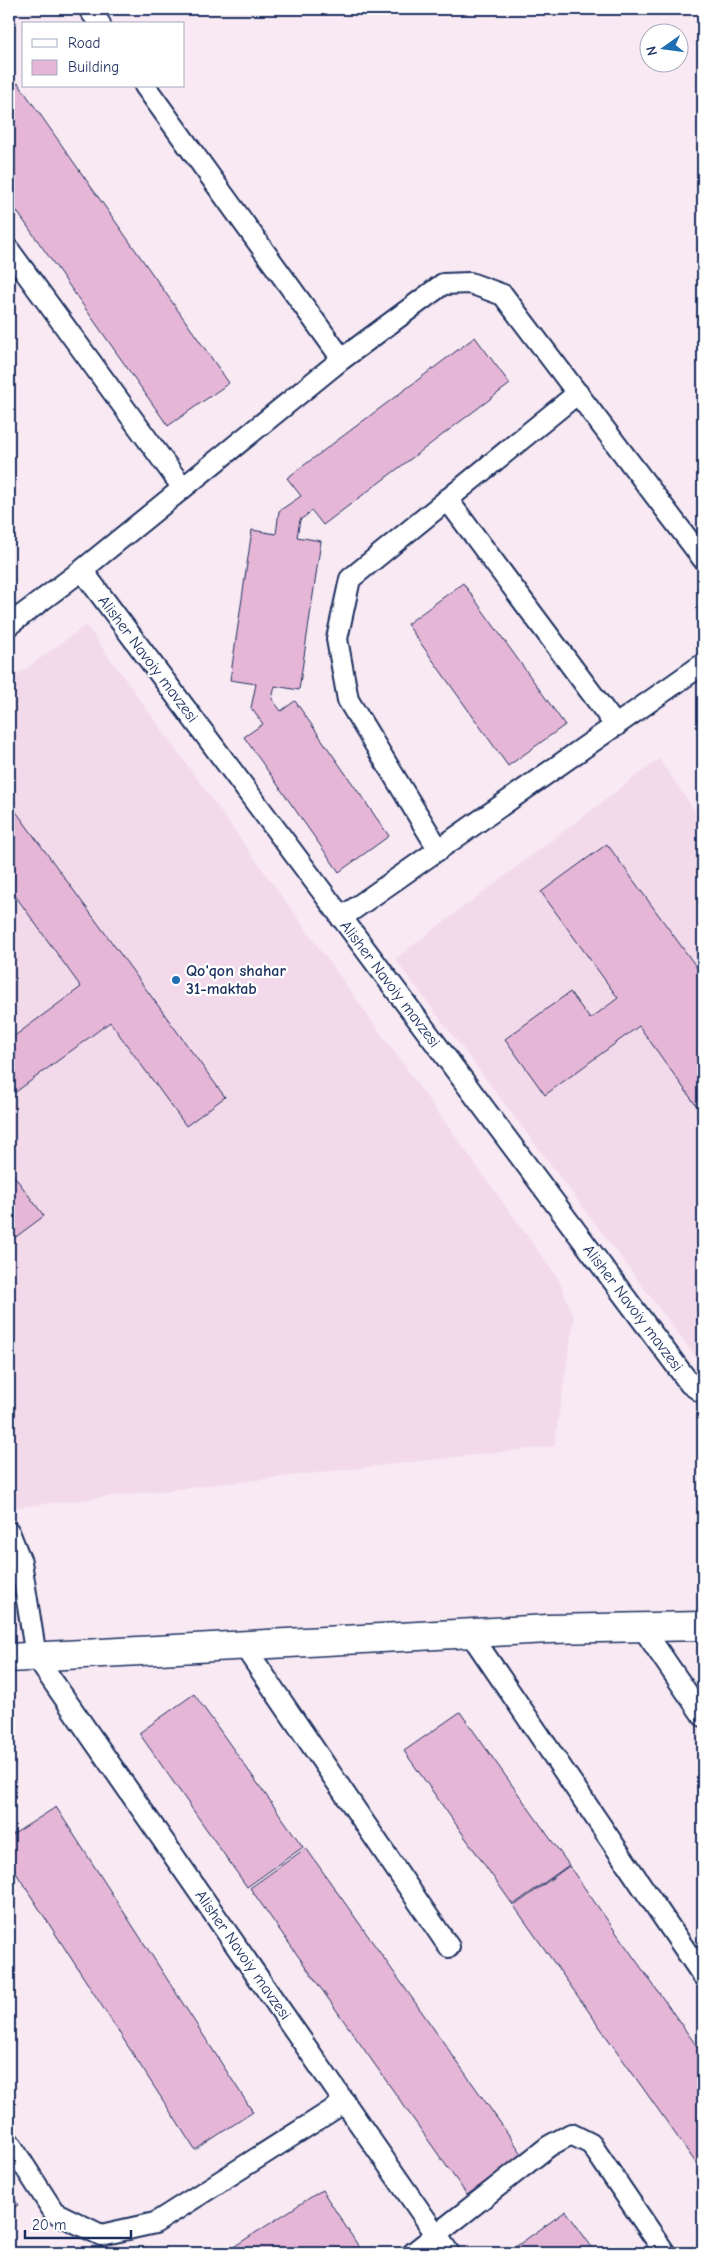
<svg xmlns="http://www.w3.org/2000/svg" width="712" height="2262" font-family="'Comic Neue',sans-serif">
<rect width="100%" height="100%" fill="#f8e9f3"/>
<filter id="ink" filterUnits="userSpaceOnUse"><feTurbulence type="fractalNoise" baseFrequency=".02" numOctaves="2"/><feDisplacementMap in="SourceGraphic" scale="10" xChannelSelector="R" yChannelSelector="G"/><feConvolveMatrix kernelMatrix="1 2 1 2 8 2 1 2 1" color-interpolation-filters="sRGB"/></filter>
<g filter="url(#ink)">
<path fill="#f3daeb" d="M86 625 559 1280 574 1318 554 1446 9 1508V681Z
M659 759 703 823V1366L395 959Z"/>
<path fill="#e6b6d7" stroke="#1b2f5e" d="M18 83 229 383 168 426 9 200V90Z
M475 337 510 384 323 525 312 511 300 520 297 537 321 541 299 690 275 686 272 699 281 711 295 701 389 836 339 872 244 737 263 724 251 708 256 684 230 680 252 530 276 534 279 511 301 496 287 478Z
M463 583 565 725 508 766 407 624Z
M9 802 225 1097 186 1126 110 1022 9 1097V1040L81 987 9 887Z
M607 844 703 976V1115L639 1026 545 1095 505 1039 570 992 590 1019 618 998 541 892Z
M9 1169 44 1216 9 1242Z
M194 1694 303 1847 247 1887 139 1733Z
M460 1712 569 1865 513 1905 404 1751Z
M56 1807 253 2112 195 2150 9 1862V1837Z
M306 1848 523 2155 467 2195 250 1888Z
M569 1866 703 2055V2173L514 1906Z
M9 2190 18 2205 9 2211Z
M322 2190 361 2250 355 2253H224Z
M566 2211 596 2253H513L511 2250Z"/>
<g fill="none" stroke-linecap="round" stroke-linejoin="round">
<defs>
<path id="service" d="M89 9 100 24
M145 86 342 359
M9 250 183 488
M447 499 616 726
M82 570 690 1384 703 1393
M9 625 82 570 342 359 443 284 470 283 503 295 703 559
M439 850 348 700 337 639 350 579 578 393
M341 918 703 664
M9 1532 21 1562 36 1657 449 2253
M642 1627 703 1716
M470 1633 703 1976
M244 1646 449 1947
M9 2142 54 2212 101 2235 155 2223 345 2102
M413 2253 549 2146 571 2134 591 2144 665 2253"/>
<path id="minor" d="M9 1658 548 1629 703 1626"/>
</defs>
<use href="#service" stroke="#1b2f5e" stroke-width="24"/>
<use href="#minor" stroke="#1b2f5e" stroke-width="31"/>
<use href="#service" stroke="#fff" stroke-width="20"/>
<use href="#minor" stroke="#fff" stroke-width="28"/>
</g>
</g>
<circle fill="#1f6fb2" stroke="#fff" stroke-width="2" cx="176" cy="980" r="5"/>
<g text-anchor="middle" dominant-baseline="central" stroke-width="4.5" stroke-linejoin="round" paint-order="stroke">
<g font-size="16" fill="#1b2f5e" stroke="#fff">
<text transform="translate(148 659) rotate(53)">Alisher Navoiy mavzesi</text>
<text transform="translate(390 984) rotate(53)">Alisher Navoiy mavzesi</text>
<text transform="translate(633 1308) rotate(53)">Alisher Navoiy mavzesi</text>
<text transform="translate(243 1955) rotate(55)">Alisher Navoiy mavzesi</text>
</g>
<g font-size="16" font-weight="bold" fill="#1b2f5e" stroke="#fff" text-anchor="start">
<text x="186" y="971">Qo'qon shahar<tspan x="186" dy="18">31-maktab</tspan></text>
</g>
</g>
<rect width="712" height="2262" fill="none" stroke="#fff" stroke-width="30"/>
<rect x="15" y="15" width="682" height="2232" fill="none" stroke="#1b2f5e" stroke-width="2" filter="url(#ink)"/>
<rect x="22" y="22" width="162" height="65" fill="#ffffff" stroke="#a4acbf"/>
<rect x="32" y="39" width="25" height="8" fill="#ffffff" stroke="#a4acbf"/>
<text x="68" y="48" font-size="15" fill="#1b2f5e">Road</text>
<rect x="32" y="60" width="25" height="15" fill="#e6b6d7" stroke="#a4acbf"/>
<text x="68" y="72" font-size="15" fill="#1b2f5e">Building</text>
<g transform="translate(664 48) rotate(256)"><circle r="24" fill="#ffffff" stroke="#a4acbf"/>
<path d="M0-4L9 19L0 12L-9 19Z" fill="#1f6fb2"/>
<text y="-8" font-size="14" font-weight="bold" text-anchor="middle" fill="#1b2f5e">N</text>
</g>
<path d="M25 2230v8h106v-8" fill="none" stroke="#1b2f5e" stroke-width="2.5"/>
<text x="32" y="2230" font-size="15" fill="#1b2f5e" stroke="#ffffff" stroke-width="4" paint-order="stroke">20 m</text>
</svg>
